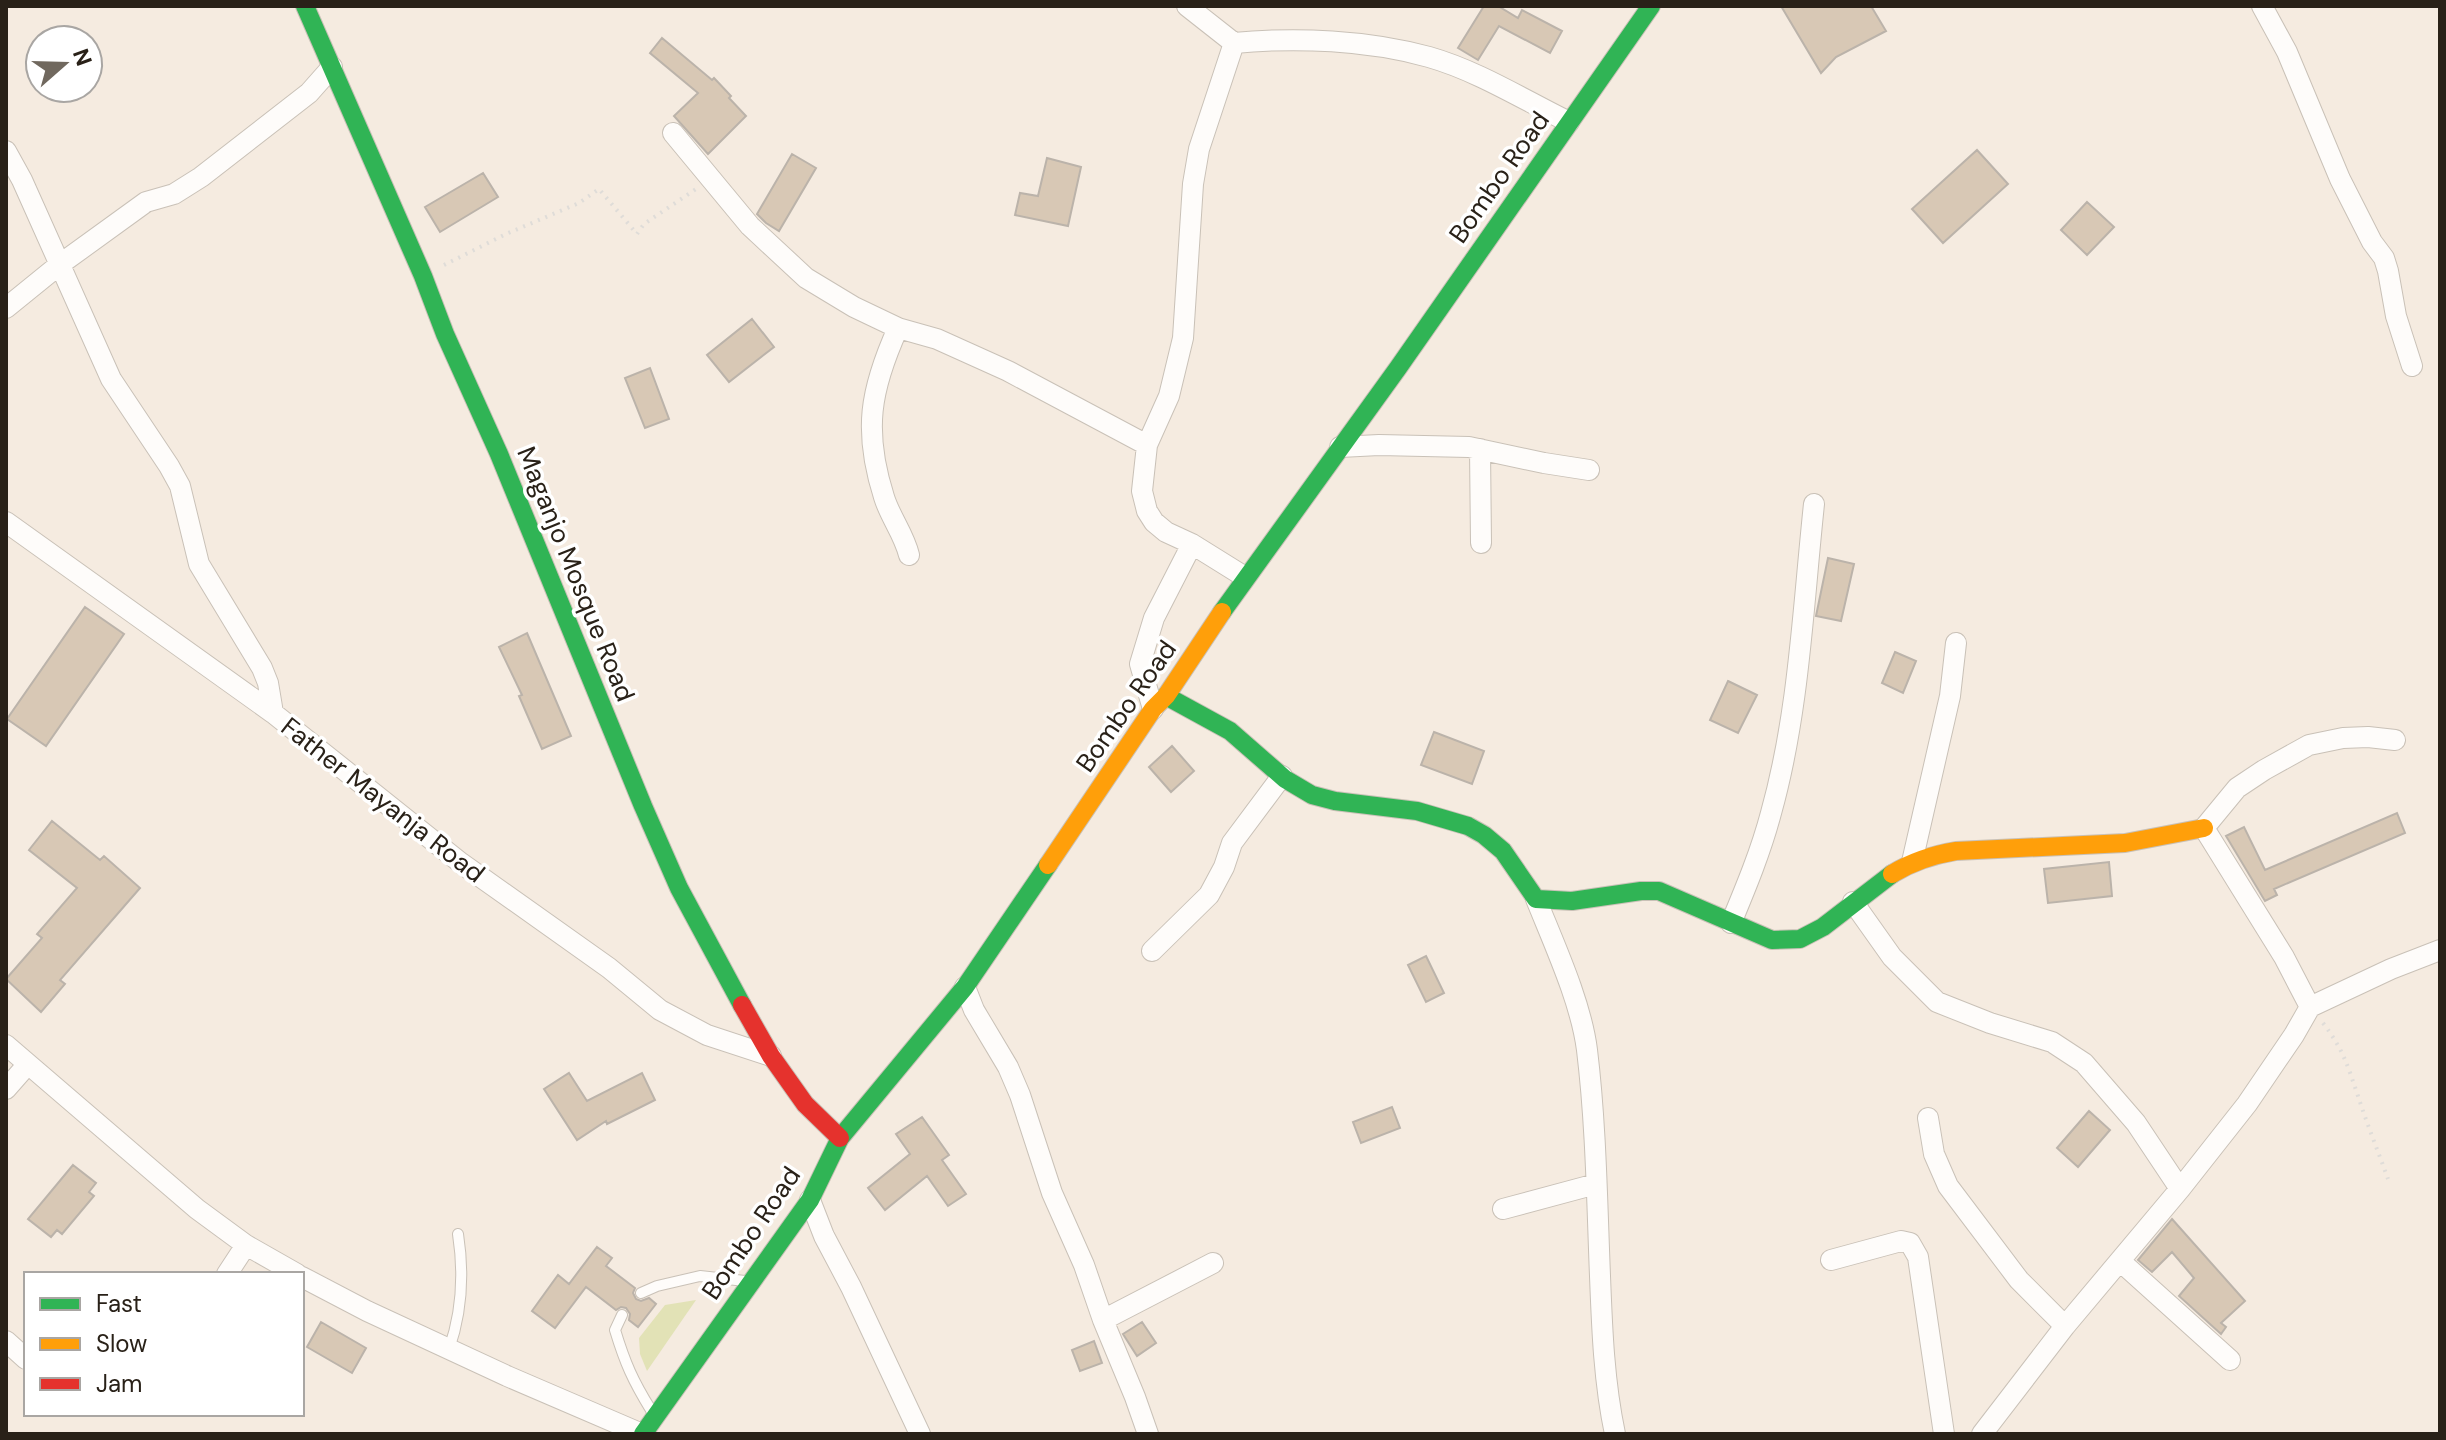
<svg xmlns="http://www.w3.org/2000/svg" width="2446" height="1440" font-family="'DM Sans',sans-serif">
<rect width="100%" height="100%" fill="#f5ebe0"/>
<path fill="#e2e2b6" d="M696 1300 647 1371 640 1354 639 1338 665 1305Z"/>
<path fill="#d8c8b5" stroke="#bbb3aa" stroke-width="2" d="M1484 6H1498L1518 18 1522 10 1562 31 1550 53 1499 26 1478 60 1458 48Z
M1781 6H1871L1886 31 1836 57 1821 73Z
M662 38 712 80 714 78 731 96 729 98 746 116 708 154 674 116 698 93 650 53Z
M1977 150 2008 184 1943 243 1912 209Z
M792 154 816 168 779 231 766 223 757 214Z
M1047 158 1081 167 1068 226 1015 215 1020 193 1038 196Z
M483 173 498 197 440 232 425 207Z
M2087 202 2114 227 2087 255 2061 230Z
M752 319 774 347 729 382 707 355Z
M650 368 669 419 645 428 625 378Z
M1828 558 1854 564 1841 621 1816 616Z
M85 607 124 634 46 746 7 719Z
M527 633 571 736 542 749 519 696 522 695 499 647Z
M1895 652 1916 661 1903 693 1882 683Z
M1728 681 1757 695 1738 733 1710 720Z
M1434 732 1484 751 1472 784 1421 765Z
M1172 746 1194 771 1171 792 1149 767Z
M2397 813 2405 833 2274 889 2277 895 2265 901 2226 836 2244 827 2265 870Z
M52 821 100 860 104 856 140 888 60 980 65 984 41 1012 6 979 42 938 37 934 77 888 29 850Z
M2109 862 2112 896 2048 903 2044 869Z
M1426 956 1444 993 1426 1002 1408 965Z
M569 1073 587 1101 642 1073 655 1100 607 1124 606 1121 577 1140 544 1089Z
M1392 1107 1400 1128 1361 1143 1353 1122Z
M2089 1111 2110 1130 2078 1167 2057 1148Z
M922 1117 949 1155 942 1160 966 1194 948 1206 927 1176 885 1210 868 1188 910 1154 896 1134Z
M73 1165 96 1183 89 1192 94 1196 62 1234 57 1230 51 1237 28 1219Z
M2172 1219 2245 1301 2221 1323 2226 1327 2221 1334 2179 1296 2194 1278 2172 1252 2152 1272 2138 1260Z
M597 1247 612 1258 606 1266 635 1288 633 1293 636 1299 641 1301 649 1298 656 1304 638 1327 629 1320 630 1314 626 1308 621 1307 616 1310 586 1287 555 1328 532 1311 558 1275 569 1284Z
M321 1322 366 1348 352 1373 307 1347Z
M1142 1322 1156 1343 1137 1356 1123 1334Z
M1094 1341 1102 1363 1080 1371 1072 1350Z"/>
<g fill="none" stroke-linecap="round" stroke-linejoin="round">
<defs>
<path id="lane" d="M641 1293 657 1286 700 1276 745 1281
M622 1315 615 1330C625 1363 633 1381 651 1410
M449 1349C462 1312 464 1273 458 1234"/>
<path id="street" d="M1187 6 1234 43C1296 37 1368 40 1429 57 1478 71 1524 100 1569 122
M2262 6 2287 52 2340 179 2372 242 2384 258 2388 271 2396 316 2412 366
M1234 43 1199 149 1193 184 1183 338 1169 396 1147 445 1142 491 1147 511 1154 522 1166 532 1192 544 1245 577
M673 133 750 226 806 278 854 307 898 328 937 339 1008 371 1147 445
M6 151 22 180 111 379 169 466 180 486 199 564 262 668 268 683 273 713
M6 308 59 265 146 202 174 194 201 177 309 93 332 67
M898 328C870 390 863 431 884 497 890 517 904 534 909 555
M1340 447 1379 445 1469 447 1544 463 1589 470
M1480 449 1481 543
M6 522 273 713 461 863 609 968 660 1010 707 1035 771 1056
M1153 709 1140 664 1154 618 1192 544
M1912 862 1950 696 1956 643
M1536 899C1554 944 1581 1002 1587 1050 1596 1124 1597 1201 1600 1276 1602 1329 1604 1382 1615 1434
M1853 902 1892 957 1937 1002 1990 1023 2052 1042 2084 1063 2136 1123 2180 1189
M1731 923C1746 887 1761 851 1771 813 1799 713 1803 607 1814 504
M1152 951 1209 895 1224 867 1232 843 1282 776
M965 987 974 1010 1008 1067 1020 1095 1052 1193 1084 1265 1103 1320 1135 1397 1148 1434
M2310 1007 2284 957 2204 828 2237 788 2264 770 2309 745 2343 738 2368 737 2395 740
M6 1045 197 1209 246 1245 297 1274
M6 1089 28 1064
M1928 1118 1934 1154 1948 1186 2019 1280 2065 1326
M810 1200 824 1236 851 1287 920 1434
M1503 1209 1596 1184
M1831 1260 1901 1241 1910 1243 1918 1257 1944 1434
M2120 1261 2230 1360
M227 1274 246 1245
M302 1277 367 1311 507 1376 642 1434
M1103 1320 1213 1263
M6 1341 26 1359
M1982 1434 2065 1326 2180 1189 2247 1104 2294 1035 2310 1007 2391 969 2440 950"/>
<path id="fast" d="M305 6 423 276 445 334 499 454 643 806 679 888 742 1005
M1222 612 1398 368 1651 6
M1166 696 1230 731 1285 779 1312 795 1335 801 1417 811 1468 826 1484 835 1503 851 1536 899 1572 901 1641 891H1659L1772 940 1800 939 1823 927 1892 874
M643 1434 810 1200 840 1138 965 987 1048 865"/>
<path id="slow" d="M1048 865 1153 709 1166 696 1222 612
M1892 874C1913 861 1932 855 1956 851L2125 843 2204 828"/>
<path id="jam" d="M742 1005 771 1056 805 1104 840 1138"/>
</defs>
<use href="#lane" stroke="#c9c1b7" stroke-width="12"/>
<use href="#street" stroke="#c9c1b7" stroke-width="22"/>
<use href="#fast" stroke="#c9c1b7" stroke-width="20"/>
<use href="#slow" stroke="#c9c1b7" stroke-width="20"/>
<use href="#jam" stroke="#c9c1b7" stroke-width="20"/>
<path stroke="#dfdcd8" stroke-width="4" stroke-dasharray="2 6" stroke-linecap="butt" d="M444 265 506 234 579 203 599 189 637 234 644 224 696 189
M2323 1023C2344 1051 2347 1064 2358 1096 2367 1124 2378 1151 2388 1179"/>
<use href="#lane" stroke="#fefcfa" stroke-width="10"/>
<use href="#street" stroke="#fefcfa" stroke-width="20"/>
<use href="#fast" stroke="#30b455" stroke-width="18"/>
<use href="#slow" stroke="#ff9f0a" stroke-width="18"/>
<use href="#jam" stroke="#e5322d" stroke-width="18"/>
</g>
<g text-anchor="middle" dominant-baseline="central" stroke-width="7" stroke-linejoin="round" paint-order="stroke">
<g font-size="26" fill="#292118" stroke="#fff">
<text transform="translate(1499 177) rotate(-55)">Bombo Road</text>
<text transform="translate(576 574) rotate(68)">Maganjo Mosque Road</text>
<text transform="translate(1126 706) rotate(-55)">Bombo Road</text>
<text transform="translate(383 800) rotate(38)">Father Mayanja Road</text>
<text transform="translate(751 1233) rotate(-56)">Bombo Road</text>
</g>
</g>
<rect width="2446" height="1440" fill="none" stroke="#292118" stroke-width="16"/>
<rect x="24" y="1272" width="280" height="144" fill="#ffffff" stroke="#a9a6a3" stroke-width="2"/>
<rect x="40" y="1298" width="40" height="12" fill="#30b455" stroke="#a9a6a3" stroke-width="2"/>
<text x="96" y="1312" font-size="24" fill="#292118">Fast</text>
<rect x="40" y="1338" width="40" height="12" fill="#ff9f0a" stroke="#a9a6a3" stroke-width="2"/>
<text x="96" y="1352" font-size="24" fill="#292118">Slow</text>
<rect x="40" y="1378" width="40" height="12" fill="#e5322d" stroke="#a9a6a3" stroke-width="2"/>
<text x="96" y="1392" font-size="24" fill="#292118">Jam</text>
<g transform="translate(64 64) rotate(70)"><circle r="38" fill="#ffffff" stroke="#a9a6a3" stroke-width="2"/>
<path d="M0-6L14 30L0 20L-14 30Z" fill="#70685e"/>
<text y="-12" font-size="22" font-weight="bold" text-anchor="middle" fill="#292118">N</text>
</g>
</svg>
